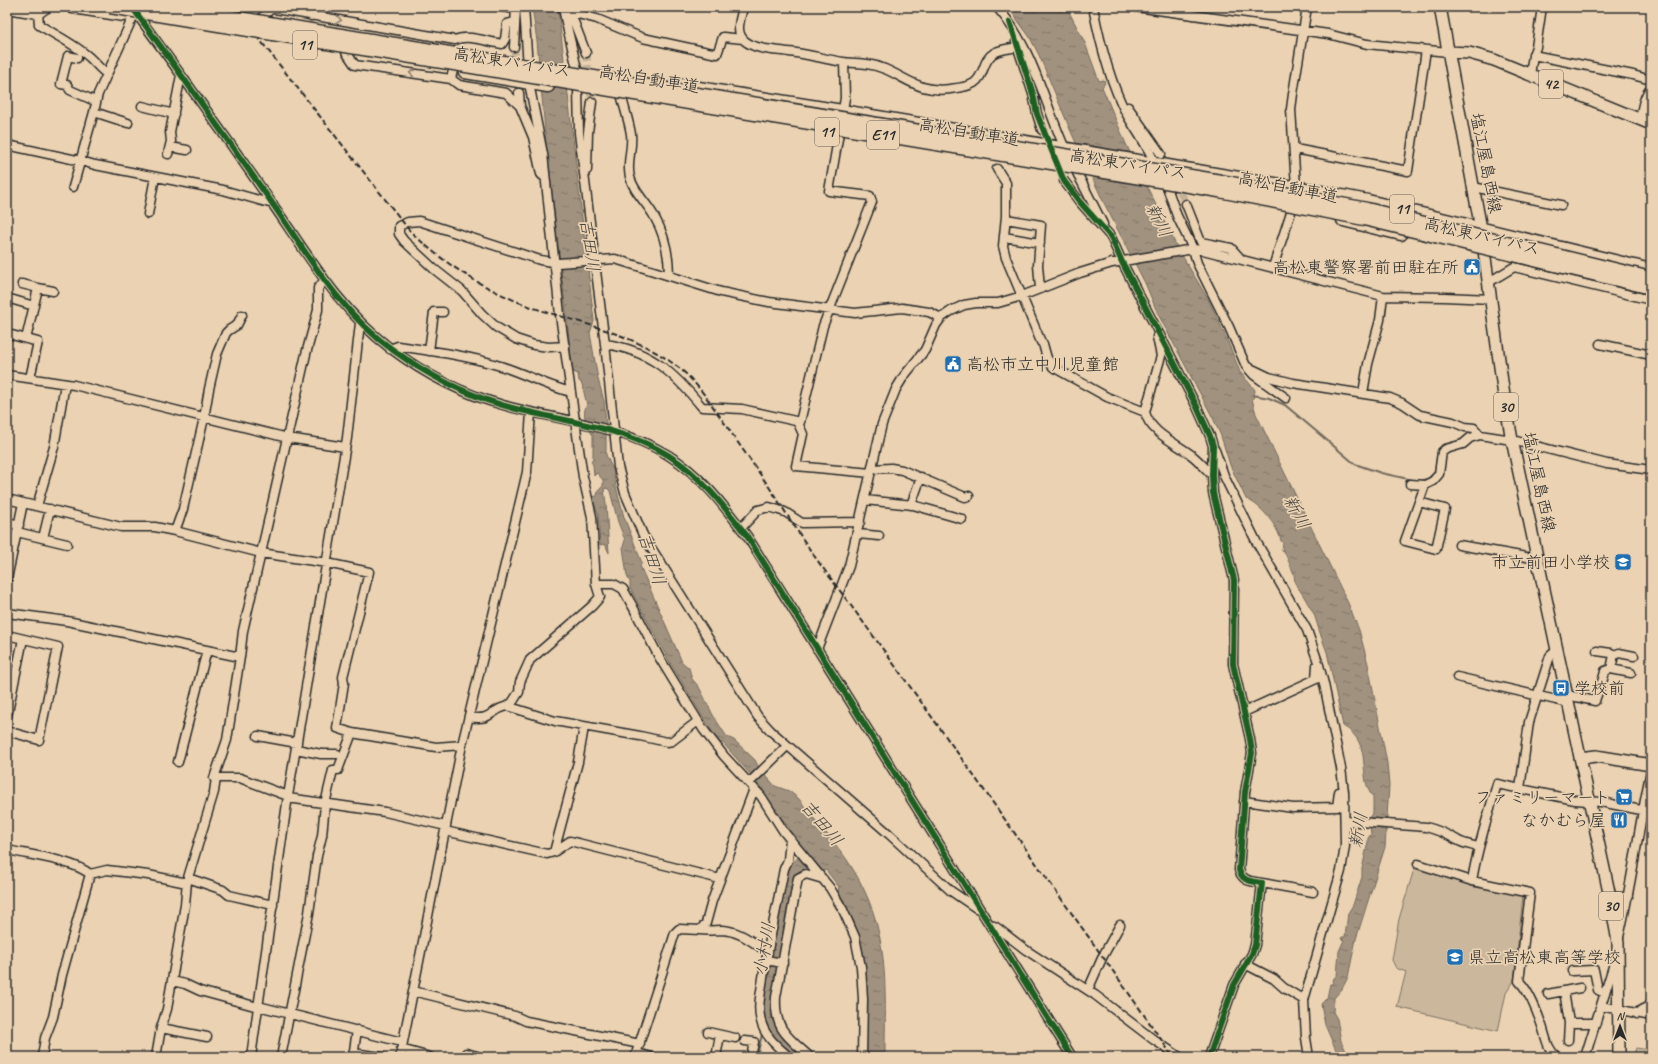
<svg xmlns="http://www.w3.org/2000/svg" width="1658" height="1064" font-family="Caveat,'Klee One',sans-serif">
<defs>
<pattern id="forest-firs" width="22" height="20" patternUnits="userSpaceOnUse"><rect width="22" height="20" fill="#cbb79c"/><path d="M5 1l3.5 6h-7zM16 11l3.5 6h-7z" fill="#a5957f"/></pattern>
<pattern id="water-ripples" width="26" height="14" patternUnits="userSpaceOnUse"><rect width="26" height="14" fill="#a1927f"/><path d="M2 4q2-2 4 0t4 0M15 11q2-2 4 0t4 0" fill="none" stroke="#837768"/></pattern>
</defs>
<rect width="100%" height="100%" fill="#ead2b2"/>
<filter id="ink" filterUnits="userSpaceOnUse"><feTurbulence type="fractalNoise" baseFrequency=".025" numOctaves="2"/><feDisplacementMap in="SourceGraphic" scale="8" xChannelSelector="R" yChannelSelector="G"/><feConvolveMatrix kernelMatrix="1 2 1 2 8 2 1 2 1" color-interpolation-filters="sRGB"/></filter>
<g filter="url(#ink)">
<path fill="url(#forest-firs)" stroke="#7b7164" d="M1636 1048 1650 1050 1651 1057H1633Z"/>
<path fill="#cbb79c" stroke="#7b7164" d="M1415 866 1467 882 1523 896 1514 981 1506 993 1498 1031 1397 1007 1406 972 1396 968 1392 960 1399 919Z"/>
<path fill="url(#water-ripples)" stroke="#72695d" d="M532 7 558 8 594 321 590 333 598 379 604 401 606 423V455L613 470 616 487 624 517 642 563 640 566 682 662 689 668 692 679 699 687 714 717 727 737 734 740 755 760 759 768 775 786 789 791 799 799C815 822 836 842 851 866 891 929 885 986 885 1057H865V976L852 919 845 905 844 900 838 891 839 887 826 870 823 871 814 861 794 875 792 882 770 1009C774 1034 786 1042 805 1057H796C773 1038 762 1027 764 996L787 875 789 867 805 850 789 830V827L778 814 757 782 723 743H719L669 661 630 588V582L627 576 623 547 625 540 618 522 610 491 607 488 604 489 606 504 609 553 605 544 600 545 598 514 592 497 597 496 598 491 603 486V480L597 473 594 476 593 465 591 461 593 458V435C587 429 581 413 587 405L582 384 579 381 578 374 573 372 546 142 537 41Z
M1008 7 1067 8 1085 43 1099 81 1104 80 1105 83 1102 87 1126 144 1153 199 1177 247 1208 299 1226 337 1240 372 1255 390 1254 397 1252 399 1256 414 1348 603 1359 630 1368 664 1387 763 1389 786 1385 847 1356 939 1348 977 1342 989 1334 998 1333 1012 1337 1019 1341 1041 1347 1053 1352 1057H1339L1325 1025 1321 1004 1327 998 1330 984H1332L1334 978 1337 976 1339 951 1344 940 1341 939 1342 937H1345L1348 913 1353 905 1362 877V869L1368 842V838L1371 834 1369 818 1373 812V797C1356 777 1375 744 1343 726L1327 652 1321 636 1314 614 1303 595 1295 583 1294 574 1285 553 1282 550 1283 543 1281 541C1278 526 1260 504 1246 499L1230 465 1221 436 1213 418 1158 314 1145 283 1104 203 1072 134 1039 55 1029 36Z"/>
<g fill="none" stroke-linecap="round" stroke-linejoin="round">
<path stroke="#72695d" stroke-width="2" d="M1253 395 1269 398 1285 405 1355 464 1381 473 1413 480
M1417 481 1428 479 1435 472 1438 450 1442 445 1459 441 1464 438
M757 1057 762 1034"/>
<path stroke="#c4b197" stroke-width="8" stroke-dasharray="8 4" stroke-linecap="butt" d="M514 47 519 93
M586 53 592 102
M1042 130 1051 149
M1056 162 1064 181
M1175 181 1186 204"/>
<defs>
<path id="minor" d="M237 7 241 13
M502 7 516 9
M563 7 565 18 577 69
M743 7C741 18 734 32 745 41 756 50 776 50 789 52 807 54 825 59 843 62 851 63 859 63 867 64 900 69 913 94 950 89 958 88 968 87 974 83 985 76 982 60 994 53 1001 49 1009 49 1017 47
M997 7C1033 48 1044 102 1066 151
M1093 7C1100 43 1109 80 1126 113 1135 130 1148 145 1155 164
M1136 7 1328 34 1367 44 1448 52
M133 9C180 73 226 137 271 202 307 253 339 310 390 348 423 373 463 394 503 405 556 420 620 425 668 455 701 475 724 506 747 536L1072 1057
M569 9 586 53
M38 12 39 25C54 34 70 42 84 53 93 59 98 68 107 74
M570 12 597 19 643 38 717 54 723 37 743 39
M311 16 314 7
M262 17 271 9H275L455 40C468 34 488 42 502 44L505 39 507 24 514 22
M1016 42 1033 94 1037 114 1042 130
M514 47 516 7
M346 52 355 65 451 79
M1533 55 1536 47 1542 7
M77 58 68 56 61 84 67 85 70 90 95 101
M453 70 451 79 459 85 506 93 520 106
M1530 75 1533 55 1633 75 1651 80
M578 90 579 133 605 344C650 350 675 374 702 407L742 409 800 422 823 326 872 202 870 196 829 191 845 98 844 62
M519 93 520 106 533 137 541 174 543 176
M622 98C625 110 629 122 631 134 633 148 626 163 630 177 633 191 647 203 654 216 665 235 669 253 669 275
M142 106 174 114
M1128 107 1161 154
M94 112 128 123
M1640 120C1642 109 1643 97 1651 88
M7 145 81 161 95 165 223 190 273 204
M170 147 187 150
M1295 149 1408 171 1426 50
M168 154 171 141 170 132 181 75
M1072 163 1103 224
M997 169 1006 183V216L1003 246 1006 258 1041 342 1043 344 1047 358 1053 367 1107 397 1145 412
M587 170 588 132 592 102
M1064 181 1079 201 1111 237 1122 262 1197 407 1210 436 1213 446 1212 475 1213 493 1234 580 1233 664 1250 739 1252 753 1245 792 1239 870C1243 882 1251 881 1262 883L1255 945 1252 954 1234 985 1209 1057
M73 187 94 112 98 94 133 17
M1167 187 1177 216 1193 249 1197 263 1229 327 1246 366 1254 375 1286 398
M1473 187 1561 205
M1186 204 1201 242 1231 248 1241 259
M148 214 155 177
M1006 219 1041 225 1038 265 1040 289
M1004 237 1040 243
M1273 267 1292 209 1296 187 1291 109 1293 94 1307 7
M1489 282 1514 267 1651 300
M22 284 38 288
M7 298 34 306
M1158 333 1157 337 1161 356 1145 412C1150 434 1179 444 1194 457 1201 463 1206 469 1212 475
M8 334 38 342 30 378
M26 339 38 288 53 291
M605 344 618 467 625 493 643 535 758 717 771 731 889 834 951 891 976 908
M1600 344 1651 355
M565 346 549 347 534 345 516 339 496 327 482 314 462 291 434 269 404 241 399 234V226L408 222 419 221 540 260 558 263 615 259 721 292 769 302 855 313 902 308 929 312 941 318
M390 349 398 346C431 351 465 355 497 365 522 372 546 386 571 392
M429 351 434 312H443
M1246 366 1269 377 1293 383 1390 398 1402 403 1420 415 1453 422 1465 427 1474 428 1480 435
M7 375 74 385 288 438 345 447
M1363 393 1368 364 1380 320 1383 296
M797 421 803 434 796 466 871 473
M1215 450 1225 478 1257 543 1307 630 1319 665 1324 684 1341 768 1344 792 1345 846 1341 871 1304 1000 1306 1038 1309 1057
M872 469 891 468 902 470 965 497 969 496
M1410 484 1425 485 1433 481 1439 474 1442 452 1446 449 1463 444 1470 438 1480 435 1512 440 1607 464 1651 470
M7 499 121 527H155L175 531 261 553 306 354 318 310V288L325 280
M865 500 913 505 962 519
M1419 502 1445 509 1436 549 1405 541 1425 485
M911 505 921 477
M37 506 54 447 65 384
M7 522 19 525
M741 528 758 510 769 507 785 512 802 523 860 522
M175 531 183 509 204 418 209 389 217 354 226 333 229 330 237 325 242 315
M17 532 67 544
M858 534 879 536
M43 538 50 509
M1459 545 1537 559
M7 579 23 503
M596 584H614L623 589 633 607 659 657 703 729 724 756 761 796 784 832 830 888 843 910 855 937 861 967 863 999 862 1057
M7 613 67 621 240 657 243 631 261 553 327 563 369 572 343 677 344 683 337 728 352 733 436 747 462 745
M7 635 58 647 39 740 7 731
M817 649 849 566 882 424 896 389 904 376 925 350 936 325 941 318 951 311 964 305 976 303H998L1022 296 1080 273 1112 263 1193 249 1203 250 1383 296 1444 297 1491 299
M1597 651 1611 653 1614 655
M1611 669 1631 673
M1457 677 1569 703
M1567 695 1595 701C1598 690 1603 683 1605 671L1611 669 1614 655 1619 653 1634 656
M507 706 512 703 519 692 520 682 530 660 592 606 600 597 596 584 592 517 583 477 560 315 543 154 529 83 524 7
M1244 712 1316 679 1317 665
M7 717 23 639
M469 717C493 721 488 711 507 706L555 721 640 736 667 742 672 741 698 721
M258 736 297 743
M296 749 321 754H337
M178 762 207 650
M214 778 227 740 240 657
M749 783 787 746
M1520 789 1529 722 1550 656 1557 650
M288 798 385 812 446 826
M1244 801 1293 808 1337 807 1339 792H1344
M1346 821 1426 827C1438 830 1447 834 1457 840 1463 844 1472 845 1478 847
M445 831 547 854 554 852 570 841 720 879
M7 850C30 855 73 860 90 874L107 870 148 875 187 883
M554 852 578 762 584 727
M1418 864 1472 881 1530 893 1519 981C1529 991 1536 1009 1541 1023 1546 1036 1546 1048 1557 1057
M188 878 223 890 229 895 273 905
M1472 881C1477 848 1488 816 1497 784L1575 800 1601 802 1651 812
M1262 883 1313 892
M1610 897H1628
M989 924 996 927 1026 950 1095 995 1154 1040 1180 1057
M700 930C708 931 715 930 722 930 741 931 753 943 768 952
M1619 937C1632 882 1639 825 1651 770
M766 960 783 963
M1245 964 1274 979 1284 988 1304 1000
M1572 971 1594 970 1598 990 1605 993
M172 981 185 984 200 991 258 1007
M1088 990 1103 956 1120 925
M413 991 515 1016 526 1021 640 1044
M1564 991 1569 1023 1568 1040
M1548 994 1580 988
M258 1006 402 1042
M1601 1006 1651 1016
M1637 1014 1641 1010 1651 1005
M1569 1023H1596
M161 1028 207 1037
M708 1032 735 1038
M745 1041 754 1042 751 1057
M401 1049 430 1057
M353 1053 382 1057
M466 1053 481 1057
M637 1053 651 1057
M42 1057 45 1038 53 1017 62 975 90 874
M156 1057 161 1028 167 1009 185 905 187 881 214 792 216 778H240L288 796
M251 1057 288 796 347 438 360 323
M281 1057 309 913 317 856 322 836 325 804 333 770H338L352 733
M353 1057 357 1030
M400 1057 462 745 527 472 531 412
M635 1057 675 933 679 929 700 930 706 923 712 901 754 789
M716 1057 720 1035
M789 1057C778 1047 764 1036 761 1021 757 1008 761 992 763 978 769 942 777 906 784 869L788 860 790 839
M810 1057C788 1037 774 1030 776 997L798 878 806 874 823 879
M1585 1057 1616 957"/>
<path id="major" d="M1440 7 1481 229 1504 396 1512 440 1610 897 1618 942 1619 1057
M1448 52 1469 53 1494 60 1651 124
M1580 758 1596 756 1651 765"/>
<path id="highway" d="M7 7 38 12 45 7
M73 7 124 15
M465 72 548 86
M680 85 842 111 1305 189 1368 201 1651 270
M1343 220 1401 234"/>
</defs>
<use href="#minor" stroke="#2b2b2b" stroke-width="11"/>
<use href="#major" stroke="#2b2b2b" stroke-width="14"/>
<use href="#highway" stroke="#2b2b2b" stroke-width="15"/>
<use href="#minor" stroke="#ead2b2" stroke-width="8"/>
<use href="#major" stroke="#ead2b2" stroke-width="11"/>
<use href="#highway" stroke="#ead2b2" stroke-width="12"/>
<path stroke="#2b2b2b" stroke-width="2" stroke-dasharray="6 3" stroke-linecap="butt" d="M234 7 410 231C448 268 494 295 543 311 593 326 645 338 685 373 702 389 715 410 728 428 742 449 757 469 771 490 789 517 806 546 826 572 900 671 971 772 1043 873 1086 934 1131 995 1173 1057"/>
<defs>
<path id="highway-bridge" d="M110 7 1219 191 1364 219 1651 288
M173 7 1221 181 1367 209 1651 278"/>
</defs>
<use href="#highway-bridge" stroke="#2b2b2b" stroke-width="15" stroke-linecap="butt"/>
<use href="#highway-bridge" stroke="#ead2b2" stroke-width="12"/>
<defs>
<path id="cycleway" d="M132 7C179 71 224 135 270 200 306 252 340 313 393 350 426 374 462 393 502 405 557 421 618 425 668 455 700 475 724 506 747 536L1072 1057
M1010 22 1033 94 1037 114 1064 181 1079 201 1111 237 1122 262 1197 407 1210 436 1213 446 1212 475 1213 493 1234 580 1233 664 1250 739 1252 753 1245 792 1239 870C1243 882 1251 881 1262 883L1255 945 1252 954 1234 985 1209 1057"/>
</defs>
<use href="#cycleway" stroke="#ead2b2" stroke-width="8"/>
<use href="#cycleway" stroke="#1b5e20" stroke-width="6"/>
</g>
<defs><path id="oneway-chevron" d="M-2-3.5L2.5 0L-2 3.5" fill="none" stroke-width="1.6" stroke-linecap="round" stroke-linejoin="round"/></defs>
<g stroke="#8a7e6e">
<use href="#oneway-chevron" transform="translate(339 20) rotate(9)"/>
<use href="#oneway-chevron" transform="translate(412 73) rotate(-171)"/>
</g>
</g>
<defs>
<symbol id="civic-square" viewBox="-11 -11 22 22"><rect x="-9" y="-9" width="18" height="18" rx="4" fill="#1f6fb2" stroke="#ead2b2"/><path d="M-.6-6.5H3V-4.5H.6V-3L4-1V1h2V6H-6V1h2V-1L-.6-3ZM-1.2 2.5V6h2.4V2.5Z" fill="#fff"/></symbol>
<symbol id="school-square" viewBox="-11 -11 22 22"><rect x="-9" y="-9" width="18" height="18" rx="4" fill="#1f6fb2" stroke="#ead2b2"/><path d="M0-5L7-2L0 1L-7-2ZM-4 1L0 2.5L4 1V4Q0 6-4 4Z" fill="#fff"/></symbol>
<symbol id="bus-square" viewBox="-11 -11 22 22"><rect x="-9" y="-9" width="18" height="18" rx="4" fill="#1f6fb2" stroke="#ead2b2"/><path d="M-5-6H5V4H4V6H2V4H-2V6H-4V4H-5ZM-3.5-4V0h7V-4ZM-3.5 1.2v1.5H-2V1.2ZM2 1.2v1.5H3.5V1.2Z" fill="#fff"/></symbol>
<symbol id="supermarket-square" viewBox="-11 -11 22 22"><rect x="-9" y="-9" width="18" height="18" rx="4" fill="#1f6fb2" stroke="#ead2b2"/><path d="M-6-5.5h2.5l.6 2H6L4.5 2H-2.5L-4.4-4H-6ZM-1.5 3.2a1.3 1.3 0 1 0 .1 0ZM3 3.2a1.3 1.3 0 1 0 .1 0Z" fill="#fff"/></symbol>
<symbol id="restaurant-square" viewBox="-11 -11 22 22"><rect x="-9" y="-9" width="18" height="18" rx="4" fill="#1f6fb2" stroke="#ead2b2"/><path d="M-5-6h1v4h1v-4h1v4h1v-4h1v5L-1.5 .5V6h-2V.5L-5-1ZM5-6V6H3V1.5H1.5Q1.5-4 5-6Z" fill="#fff"/></symbol>
</defs>
<g fill-rule="evenodd">
<use href="#civic-square" x="1462" y="257" width="20" height="20"/>
<use href="#civic-square" x="943" y="354" width="20" height="20"/>
<use href="#school-square" x="1613" y="552" width="20" height="20"/>
<use href="#bus-square" x="1551" y="678" width="20" height="20"/>
<use href="#supermarket-square" x="1614" y="787" width="20" height="20"/>
<use href="#restaurant-square" x="1609" y="810" width="20" height="20"/>
<use href="#school-square" x="1445" y="947" width="20" height="20"/>
</g>
<g text-anchor="middle" dominant-baseline="central" stroke-width="3.5" stroke-linejoin="round" paint-order="stroke">
<g fill="#ead2b2" stroke="#645d54" stroke-width="1">
<rect x="293" y="31" width="24" height="28" rx="3"/>
<rect x="1539" y="70" width="24" height="28" rx="3"/>
<rect x="815" y="118" width="24" height="28" rx="3"/>
<rect x="867" y="121" width="32" height="28" rx="3"/>
<rect x="1390" y="195" width="24" height="28" rx="3"/>
<rect x="1494" y="393" width="24" height="28" rx="3"/>
<rect x="1599" y="892" width="24" height="28" rx="3"/>
</g>
<g font-size="16" font-weight="bold" fill="#2b2b2b">
<text x="305" y="45">11</text>
<text x="1551" y="84">42</text>
<text x="827" y="132">11</text>
<text x="883" y="135">E11</text>
<text x="1402" y="209">11</text>
<text x="1506" y="407">30</text>
<text x="1611" y="906">30</text>
</g>
<g font-size="17" fill="#2b2b2b" stroke="#ead2b2">
<text transform="translate(512 62) rotate(9)">高松東バイパス</text>
<text transform="translate(649 79) rotate(9)">高松自動車道</text>
<text transform="translate(969 132) rotate(9)">高松自動車道</text>
<text transform="translate(1486 163) rotate(79)">塩江屋島西線</text>
<text transform="translate(1128 164) rotate(9)">高松東バイパス</text>
<text transform="translate(1288 187) rotate(11)">高松自動車道</text>
<text transform="translate(1482 236) rotate(13)">高松東バイパス</text>
<text transform="translate(1539 482) rotate(78)">塩江屋島西線</text>
</g>
<g font-size="17" fill="#2b2b2b" stroke="#ead2b2" text-anchor="end">
<text x="1459" y="267">高松東警察署前田駐在所</text>
<text x="966" y="364" text-anchor="start">高松市立中川児童館</text>
<text x="1610" y="562">市立前田小学校</text>
<text x="1574" y="688" text-anchor="start">学校前</text>
<text x="1611" y="797">ファミリーマート</text>
<text x="1606" y="820">なかむら屋</text>
<text x="1468" y="957" text-anchor="start">県立高松東高等学校</text>
</g>
<g font-size="18" font-style="italic" fill="#484540" stroke="#ead2b2">
<text transform="translate(1159 220) rotate(63)">新川</text>
<text transform="translate(590 245) rotate(82)">吉田川</text>
<text transform="translate(1297 512) rotate(61)">新川</text>
<text transform="translate(652 559) rotate(73)">吉田川</text>
<text transform="translate(822 823) rotate(50)">吉田川</text>
<text transform="translate(1358 830) rotate(-80)">新川</text>
<text transform="translate(764 949) rotate(-80)">小村川</text>
</g>
</g>
<rect width="1658" height="1064" fill="none" stroke="#ead2b2" stroke-width="24"/>
<rect x="12" y="12" width="1634" height="1040" fill="none" stroke="#2b2b2b" stroke-width="1.5" filter="url(#ink)"/>
<g transform="translate(1620 1026)" stroke="#ead2b2" stroke-width="3" paint-order="stroke">
<path d="M0-3L7 15L0 10L-7 15Z" fill="#2b2b2b"/>
<text y="-6" font-size="11" font-weight="bold" text-anchor="middle" fill="#2b2b2b">N</text>
</g>
</svg>
